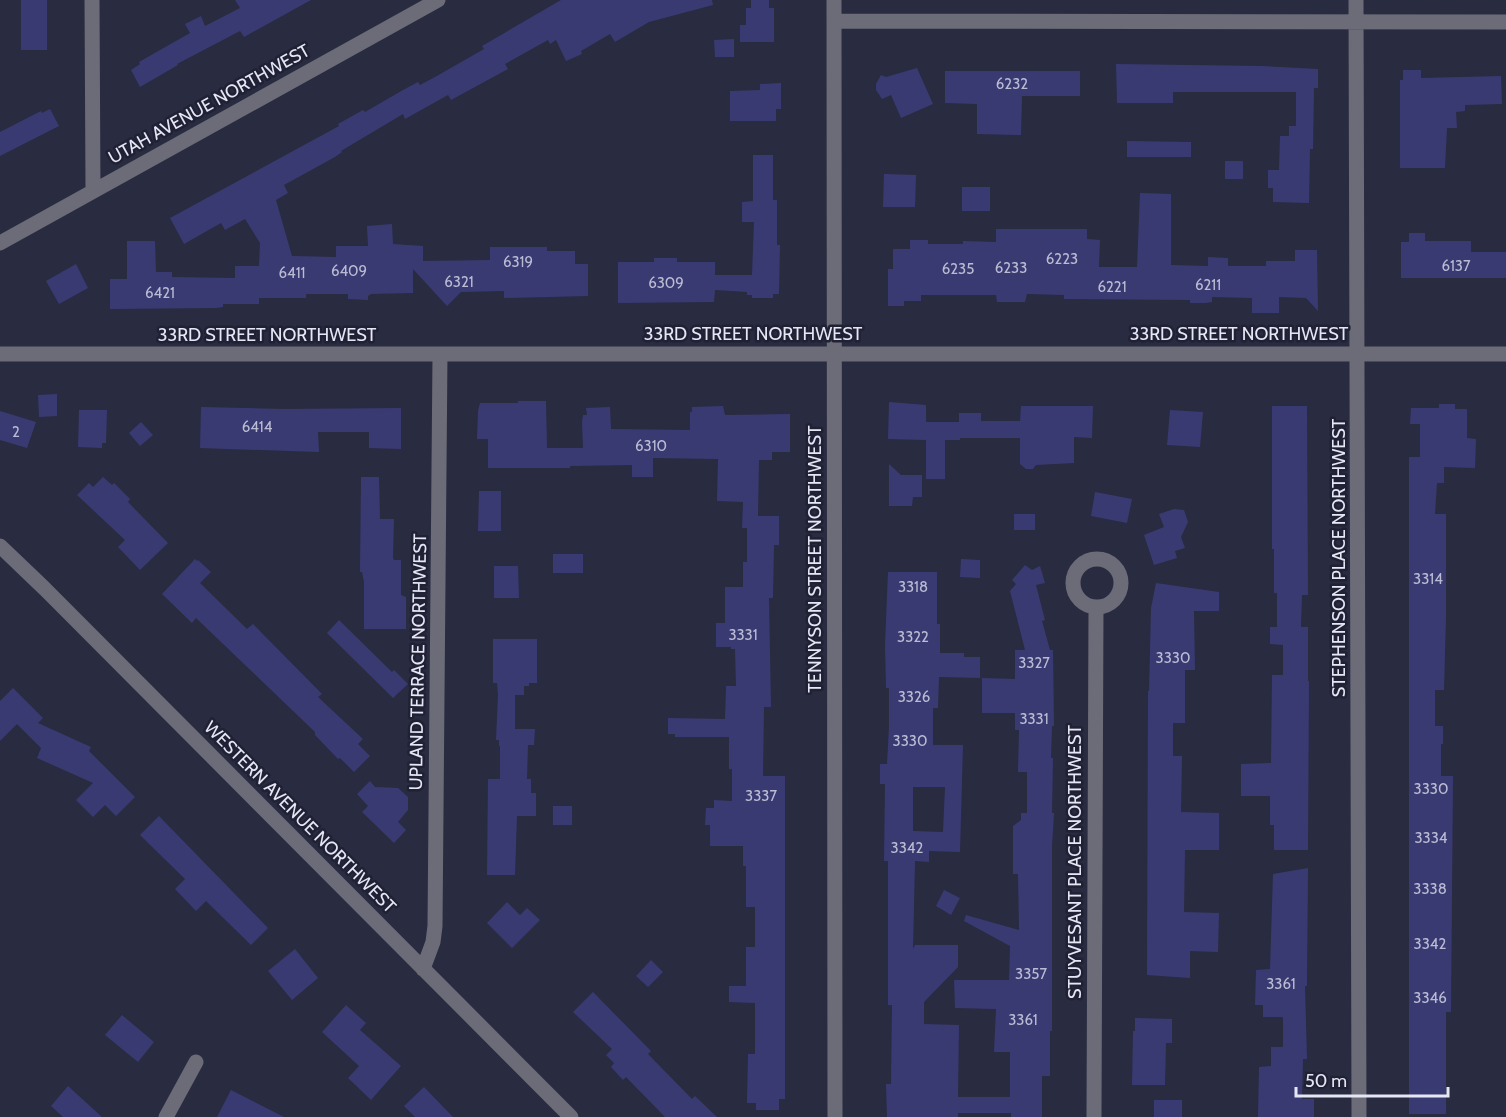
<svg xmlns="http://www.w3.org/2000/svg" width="1506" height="1117" font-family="Cabin,sans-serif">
<rect width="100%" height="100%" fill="#292b40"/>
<path fill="#3a3a72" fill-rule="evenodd" d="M21 0H47V50H21Z
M235 0H311L244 37 240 31 177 64 178 65 140 87 131 70 140 64 139 62 190 33 185 24 201 16 205 26 240 8Z
M561 0H712L713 5 649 22 615 42 610 34 581 51 582 54 566 61 556 40 550 44 548 40 505 64 508 69 451 100 448 95 405 119 403 114 341 151 342 152 335 157 284 185 288 193 276 200 292 256 336 257V246H368L367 226 392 224 393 244 423 246V261L490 260V247H547V251H575V264H588V296L504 298V291L461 292 447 306 413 269V293L371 294 368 296V300L348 299V294H306V298H259V304H223V307L216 308 110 309V279H127V241H155L156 272H172V277L235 278V266H259L260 243 245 219 225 230 221 223 184 244 170 218 339 126 338 124 363 110 365 112 403 90 418 82 420 85 435 77 484 49 482 46Z
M751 0H769V8H774V42H740V25H746V8H751Z
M734 39V57H715L714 40Z
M1116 64 1261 66 1318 69V88H1314L1313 149H1310L1309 203 1273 202V188H1268V170H1279L1280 136H1289V126H1296V92H1173V103H1117Z
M917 68 933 104 901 118 891 95 882 99 876 90V84L881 75 886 77Z
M1403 70H1421V78L1501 76 1502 104 1465 105V111L1456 112 1457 128H1447L1445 168H1400V80H1403Z
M945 71H1080V96H1022L1021 135 977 134V104L945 103Z
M781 83V109H776V121H730V91L760 90V84Z
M50 109 59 126 0 156V132L41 111 42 113Z
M1127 141 1191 142V157H1127Z
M753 155H773V200H777V245H780L779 294H773V298H752V295H747V292L715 290 714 302 618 303V262H654V258H677V262H715V275H752L754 222H742V202L753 201Z
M1225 161H1243V179H1225Z
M884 174 916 175 915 207H883Z
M962 187H990V211H962Z
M1140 193 1171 194V265L1208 266V257L1228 258V266H1266V261H1295V250H1317L1318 311 1306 298 1279 297V313H1252V298L1212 297V302L1206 303H1190V300L1064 299V295L1027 294 1025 302H997L996 295H921V301H904V306H888V269H893V249H910V240H928V244H963V241L996 242V229H1087V239L1100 240 1099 267H1137Z
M1409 233H1425V241H1471V252H1506V278H1401V242H1409Z
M76 264 88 288 59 304 46 281Z
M57 394V416L39 417 38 395Z
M518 401H546L547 448H583L582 422 583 415H587L586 408 610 407 611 429 690 430V412H692V407L723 406 725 415 790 414V452H772V460H759L758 516H779V545H774L773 598H769L771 707H764L763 776H785V1099H779V1110H756V1103H747L748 1054H755V1003L729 1002V986H746V947H755V907H746V866H743V846H710V825H705L706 808H714V800L732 801V769H729V737H675V734H668V718L725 719 726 686H736L735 649H731V647H716V623H725V587H743V562H747V528H742L743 502 717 501 718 459 653 458V477H632V465L570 466V468H488V439H477L478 411 480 403H518Z
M889 402 926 405V422H959V413H981V421H1020L1021 406H1093L1092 438 1074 437V463L1036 465 1033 469H1026L1020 464V438H960V440H945V479H926V440L888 439Z
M1439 404H1455V409H1467V438L1476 439 1475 468 1444 467V483H1437L1435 514H1446V619L1444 690H1435V726H1443V744H1441V776H1453L1451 1012H1446V1114H1409V457H1420V424H1410L1411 408H1439Z
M1272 406H1307L1308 595H1302L1301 627H1308V681H1309L1308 850H1274V825H1270V796H1241V764L1271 763 1272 675H1283V645L1270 644V627H1277V593H1274V549H1272Z
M201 407 283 409 401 408V449L369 448V432H318L319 452 200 448Z
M79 410H107L106 443H102V448L78 447Z
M1170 410 1203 412 1200 447 1167 445Z
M0 411 36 422 27 448 0 440Z
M141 422 153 435 140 446 129 433Z
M889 464 901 475H922V497H913L912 506H889Z
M103 477 112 485 114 483 130 499 128 502 168 543 140 570 118 547 125 540 77 495 89 483 93 487Z
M361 477H379L380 519H394L393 558 394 560H401V595L406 597V629H364V582L362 572H360Z
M479 491H501V531H478Z
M1095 492 1132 499 1127 523 1091 516Z
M1174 509 1184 510 1188 522 1181 537 1185 548 1175 551 1177 558 1154 565 1144 535 1164 527 1159 514Z
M1014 514H1035V530H1014Z
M553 554H583V573H553Z
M195 559 197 561 198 560 211 572 200 583 247 629 253 624 322 694 318 697 363 739 358 744 370 756 354 772 340 758 338 759 315 735V732L196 618 192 623 162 594Z
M961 559 980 560V578L960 577Z
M1025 565 1032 570 1040 566 1045 583 1036 585 1045 620 1042 621 1050 650H1053L1054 726H1052L1051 758H1053L1052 813H1054L1052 846V1031H1050V1076H1042V1117H1011V1113H958V1117H887L886 1084H891L892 1005H888V861H884L885 784H880V764H887L889 727V688H886L885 645 888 572H937V624H940V653H964V657H980V678L939 677 938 708H933V745H963L960 852 929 851V862L915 861 913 949 915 945H958V967L924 1002V1024L959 1025 958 1097H1010V1052H994L996 1009 955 1008 954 980H1009L1010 946 964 921 966 915 1019 930 1018 874H1013V826L1021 820V813H1027V772H1018L1019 730H1015V713H982V678L1015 679V650H1025L1010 591 1016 584 1012 580ZM913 787H945L943 832 913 831Z
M494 566H518L519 598H494Z
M1156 583 1219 592V611H1194L1195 670H1185V723H1173V756H1182L1181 812 1219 813V850H1185L1184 912 1219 913 1218 952 1190 951V978L1147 975 1148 691H1149L1151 608Z
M339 620 392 672 394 670 408 684 393 698 327 633Z
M493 639H537V683H529V686H524V695H515V729H535L534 745H528L527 779H531V793H536V816H517L515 875H487L488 779H500V746H499V740H496L498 695 497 683H493Z
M13 688 43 718 38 723 91 747 89 751 135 797 116 816 105 805 93 817 76 800 93 783 37 758 41 748 17 724 0 741V701Z
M370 781 375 787 398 788 408 797V810L398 822 406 830 394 843 362 812 368 806 357 794Z
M553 806H572V825H553Z
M159 816 268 928 251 945 206 901 196 911 175 889 185 879 140 835Z
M1308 868 1307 986H1305L1307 1059H1303L1302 1099H1314V1117H1258L1259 1067 1271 1066V1047H1283V1017H1263V1005H1255L1256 970 1270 969 1273 874Z
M944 890 960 898 951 915 936 906Z
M507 902 520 915 527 908 540 920 512 948 487 923Z
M295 949 318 978 292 1000 268 971Z
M651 960 663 972 648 987 636 976Z
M593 992 651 1051 648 1054 692 1099 695 1096 717 1117H665L626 1077 623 1080 611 1067 614 1063 606 1055 612 1049 573 1012Z
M346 1005 366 1023 360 1030 401 1066 371 1100 348 1078 359 1066 322 1032Z
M122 1015 154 1042 138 1062 105 1035Z
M1135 1018 1172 1019V1043H1166L1165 1085H1132L1133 1031H1135Z
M68 1086 102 1117H63L51 1106Z
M424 1087 453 1117H415L404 1106Z
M231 1090 284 1117H217Z
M1154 1100H1182V1117H1154Z"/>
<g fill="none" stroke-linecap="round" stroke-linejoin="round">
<path stroke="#6b6c77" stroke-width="15" d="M92 0 93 191
M834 0 835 1117
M1356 0 1359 1117
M834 21 1506 22
M0 243 438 0
M0 354H1506
M0 546 45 589 571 1117
M1073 583a24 24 0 1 1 48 0a24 24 0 1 1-48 0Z
M423 969 433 942 435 926 440 354
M166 1117 196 1062
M1094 1117 1096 608"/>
</g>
<g text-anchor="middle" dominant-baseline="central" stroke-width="5" stroke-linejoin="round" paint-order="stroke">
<g font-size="15" fill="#bbbcd4">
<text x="1012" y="84">6232</text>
<text x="1062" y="259">6223</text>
<text x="518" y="262">6319</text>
<text x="1456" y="266">6137</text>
<text x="1011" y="268">6233</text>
<text x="958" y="269">6235</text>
<text x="349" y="271">6409</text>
<text x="292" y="273">6411</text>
<text x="459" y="282">6321</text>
<text x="666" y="283">6309</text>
<text x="1208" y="285">6211</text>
<text x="1112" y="287">6221</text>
<text x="160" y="293">6421</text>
<text x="257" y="427">6414</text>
<text x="16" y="432">2</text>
<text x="651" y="446">6310</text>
<text x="1428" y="579">3314</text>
<text x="913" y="587">3318</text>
<text x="743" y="635">3331</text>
<text x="913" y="637">3322</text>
<text x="1173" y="658">3330</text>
<text x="1034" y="663">3327</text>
<text x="914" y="697">3326</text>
<text x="1034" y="719">3331</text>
<text x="910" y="741">3330</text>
<text x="1431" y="789">3330</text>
<text x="761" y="796">3337</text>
<text x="1431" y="838">3334</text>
<text x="907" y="848">3342</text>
<text x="1430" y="889">3338</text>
<text x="1430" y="944">3342</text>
<text x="1031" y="974">3357</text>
<text x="1281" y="984">3361</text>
<text x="1430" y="998">3346</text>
<text x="1023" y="1020">3361</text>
</g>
<g font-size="18" fill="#e6e7f5" stroke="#202135">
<text transform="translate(209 104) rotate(-29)">UTAH AVENUE NORTHWEST</text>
<text x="753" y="334">33RD STREET NORTHWEST</text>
<text x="1239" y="334">33RD STREET NORTHWEST</text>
<text x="267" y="335">33RD STREET NORTHWEST</text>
<text transform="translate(1339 558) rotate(-90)">STEPHENSON PLACE NORTHWEST</text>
<text transform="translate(815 559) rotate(-90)">TENNYSON STREET NORTHWEST</text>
<text transform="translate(418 662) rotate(-89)">UPLAND TERRACE NORTHWEST</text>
<text transform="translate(300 817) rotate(45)">WESTERN AVENUE NORTHWEST</text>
<text transform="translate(1075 862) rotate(-90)">STUYVESANT PLACE NORTHWEST</text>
</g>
</g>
<path d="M1296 1087v9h152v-9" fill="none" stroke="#e6e7f5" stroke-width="3"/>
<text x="1305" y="1087" font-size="18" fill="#e6e7f5" stroke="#202135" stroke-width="4.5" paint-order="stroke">50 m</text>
</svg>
